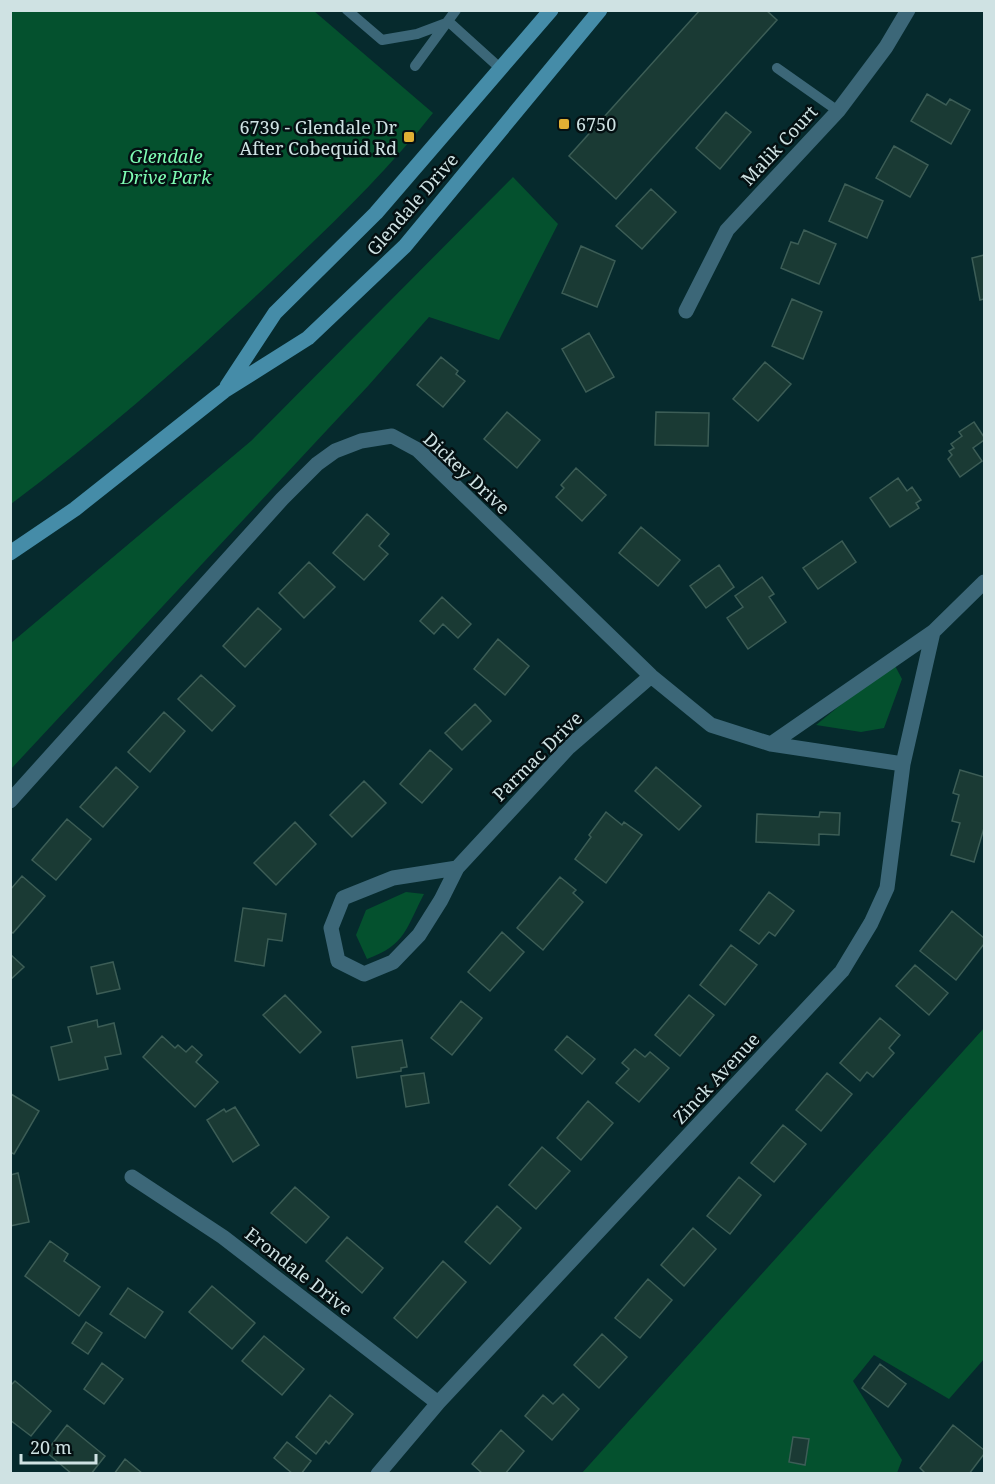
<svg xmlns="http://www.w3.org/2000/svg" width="995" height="1484" font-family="'Noto Serif',serif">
<rect width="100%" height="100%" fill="#062a2d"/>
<path fill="#04512e" d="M11 10 314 11 433 113C385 174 329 227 273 280 189 359 103 435 11 504Z
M513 177 558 224 499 340 429 317 368 386 11 769V643L251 441Z
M893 662 902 679 884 728 861 732 816 725Z
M406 892 424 894C406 928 406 945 367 959L356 935 366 910Z
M984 1028V1359L949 1399 874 1355 853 1381 902 1460 897 1473 581 1474Z"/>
<path fill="#1a3a34" stroke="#3c5d56" stroke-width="1.5" d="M700 10H766L777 20 616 199 569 156Z
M927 94 946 105 950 99 970 110 951 144 911 121Z
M726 112 751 132 720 169 696 148Z
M894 146 928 165 910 197 876 178Z
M845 184 883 201 867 238 829 221Z
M651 189 676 212 642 249 616 226Z
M804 230 836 244 819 284 781 268 791 242 798 244Z
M581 246 615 261 597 307 562 293Z
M984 255V299L980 300 972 258Z
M792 299 822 312 803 359 772 346Z
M589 333 614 377 586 392 562 349Z
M441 357 458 371 456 374 465 381 443 407 417 385Z
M765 362 791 384 758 421 733 399Z
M507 412 540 440 517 468 484 439Z
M656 412 709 413 708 446 655 445Z
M974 422 984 437V440L973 448 982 461 960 477 948 459 952 455 949 451 954 448 951 444 962 436 959 432Z
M576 468 606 495 582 521 556 497 564 488 561 485Z
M898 478 907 491 912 487 921 500 916 503 919 508 890 527 870 498Z
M367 514 389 534 379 546 388 554 364 580 333 553Z
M641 527 680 560 658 586 619 553Z
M842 541 856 562 818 589 803 568Z
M309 562 335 587 304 618 279 593Z
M719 565 734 587 706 608 690 586Z
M762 577 774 594 769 597 786 622 748 649 727 618 743 607 735 596Z
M442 597 471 624 458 638 443 624 434 634 420 621Z
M258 608 281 629 245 667 223 646Z
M498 639 529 666 505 695 474 669Z
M201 675 235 706 212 731 178 699Z
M475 704 491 721 462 750 445 733Z
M164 712 185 731 150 772 128 752Z
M430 750 452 769 422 803 400 784Z
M116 767 138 787 103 827 80 807Z
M656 767 701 806 679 830 635 791Z
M960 770 984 777V828L974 862 951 855 960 823 952 821 959 795 953 793Z
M364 781 386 803 352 837 330 815Z
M606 812 622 825 624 822 642 835 606 883 575 859 591 837 589 835Z
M820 812 840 813 839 835 819 834V845L756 842 757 814 819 817Z
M67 819 91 839 56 880 32 860Z
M295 822 316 844 276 885 254 863Z
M22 876 45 896 13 933 10 931V890Z
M560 877 576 890 573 893 583 902 543 950 517 928Z
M769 892 794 911 775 936 769 932 759 944 740 930Z
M243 908 286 914 282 941 268 939 264 966 235 961Z
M952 911 984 938V944L956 980 920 951Z
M502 932 524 952 490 991 468 972Z
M731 945 757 965 725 1005 700 985Z
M10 954 24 967 10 980Z
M113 962 120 989 97 994 91 967Z
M915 965 948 993 929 1015 896 986Z
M285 995 321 1032 300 1053 263 1015Z
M689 995 714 1015 680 1056 655 1035Z
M461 1001 482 1018 452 1055 431 1038Z
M880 1018 900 1035 889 1048 894 1053 873 1077 867 1072 860 1081 840 1063Z
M97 1020 98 1027 114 1023 121 1054 105 1057 108 1069 59 1080 51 1047 72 1042 68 1027Z
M162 1036 175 1048 178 1045 186 1052 192 1046 202 1055 196 1062 218 1082 195 1107 143 1057Z
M567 1036 595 1059 582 1074 555 1050Z
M402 1040 407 1067 401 1068V1071L357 1078 352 1047Z
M635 1049 645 1057 650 1052 669 1068 639 1102 616 1083 629 1069 622 1063Z
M424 1073 429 1103 406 1107 401 1076Z
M827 1073 852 1094 821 1131 796 1110Z
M11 1094 39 1111 14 1154 10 1152Z
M588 1101 613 1123 581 1160 557 1138Z
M235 1107 259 1145 233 1162 207 1120 224 1109 226 1112Z
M783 1125 806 1144 774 1182 751 1163Z
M542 1147 570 1171 536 1209 509 1185Z
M18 1173 29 1222 10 1226V1175Z
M739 1177 761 1195 730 1234 707 1216Z
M295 1187 329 1217 306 1243 271 1213Z
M497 1206 521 1228 490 1264 465 1242Z
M693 1228 716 1249 684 1286 661 1265Z
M347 1237 383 1268 362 1293 326 1261Z
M50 1241 68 1254 64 1261 100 1287 79 1316 25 1276Z
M443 1261 466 1282 417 1338 394 1318Z
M648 1279 672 1300 640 1338 615 1318Z
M212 1286 255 1323 232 1349 189 1312Z
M128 1288 163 1312 145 1338 110 1314Z
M86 1322 102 1333 88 1354 72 1343Z
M602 1334 627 1357 599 1388 574 1365Z
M264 1336 304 1369 282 1395 242 1361Z
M102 1363 123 1379 104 1404 84 1389Z
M880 1364 906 1384 888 1407 862 1388Z
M15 1381 51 1411 31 1436 10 1420V1386Z
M563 1394 579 1409 552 1440 525 1416 543 1395 553 1404Z
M330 1395 353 1414 329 1444 326 1441 316 1454 296 1437Z
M67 1425 105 1456 91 1474H72L46 1452Z
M953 1425 984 1450V1454L969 1474H926L920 1468Z
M501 1430 524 1451 505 1474H483L472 1464Z
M793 1437 809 1439 805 1465 789 1462Z
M287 1442 311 1461 301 1474H293L274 1458Z
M125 1459 143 1474H114Z"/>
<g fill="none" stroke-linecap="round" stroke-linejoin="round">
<path stroke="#3c6778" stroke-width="10" d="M347 10 382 40 417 34 449 22 501 69
M415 66 456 10
M777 68 838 111"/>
<path stroke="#3c6778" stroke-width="15" d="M686 311 727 230 838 111 886 47 908 10
M771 744 933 632 984 582
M10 801 282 499 317 464 335 451 361 441 392 436 418 450 651 676 711 725 771 744 903 764
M457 868 393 878 343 898 331 928 338 961 364 974 393 962 419 935 441 900 457 868 569 747 651 676
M132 1177 223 1237 438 1403
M378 1474 438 1403 842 971 871 923 887 888 903 764 933 632"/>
<path stroke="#458ca8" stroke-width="15" d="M227 386 275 313 376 213 551 10
M10 553 75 509 224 391 308 338 405 246 600 10"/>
</g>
<g fill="#e0b034" stroke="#041012" stroke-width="2">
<rect x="558" y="118" width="12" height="12" rx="3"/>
<rect x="403" y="131" width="12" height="12" rx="3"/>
</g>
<g text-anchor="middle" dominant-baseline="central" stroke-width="5" stroke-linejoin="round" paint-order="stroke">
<g font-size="18" fill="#cfe2e3" stroke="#041012" text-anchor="start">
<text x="576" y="124">6750</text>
<text x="397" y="127" text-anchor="end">6739 - Glendale Dr<tspan x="397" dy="21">After Cobequid Rd</tspan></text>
</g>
<g font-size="18" fill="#cfe2e3" stroke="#041012">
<text transform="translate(779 145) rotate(-47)">Malik Court</text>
<text transform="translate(412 204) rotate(-49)">Glendale Drive</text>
<text transform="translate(467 473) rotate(43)">Dickey Drive</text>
<text transform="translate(537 756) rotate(-45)">Parmac Drive</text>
<text transform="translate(716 1078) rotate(-47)">Zinck Avenue</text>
<text transform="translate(299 1271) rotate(38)">Erondale Drive</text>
</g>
<g font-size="18" font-style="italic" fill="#7efcb3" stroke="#041012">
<text x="166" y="156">Glendale<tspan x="166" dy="21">Drive Park</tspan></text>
</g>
</g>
<rect width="995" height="1484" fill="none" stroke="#cfe2e3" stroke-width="24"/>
<path d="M21 1454v9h75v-9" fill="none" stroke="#cfe2e3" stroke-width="3"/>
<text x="30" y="1454" font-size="18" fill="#cfe2e3" stroke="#041012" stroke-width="4.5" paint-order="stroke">20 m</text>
</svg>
